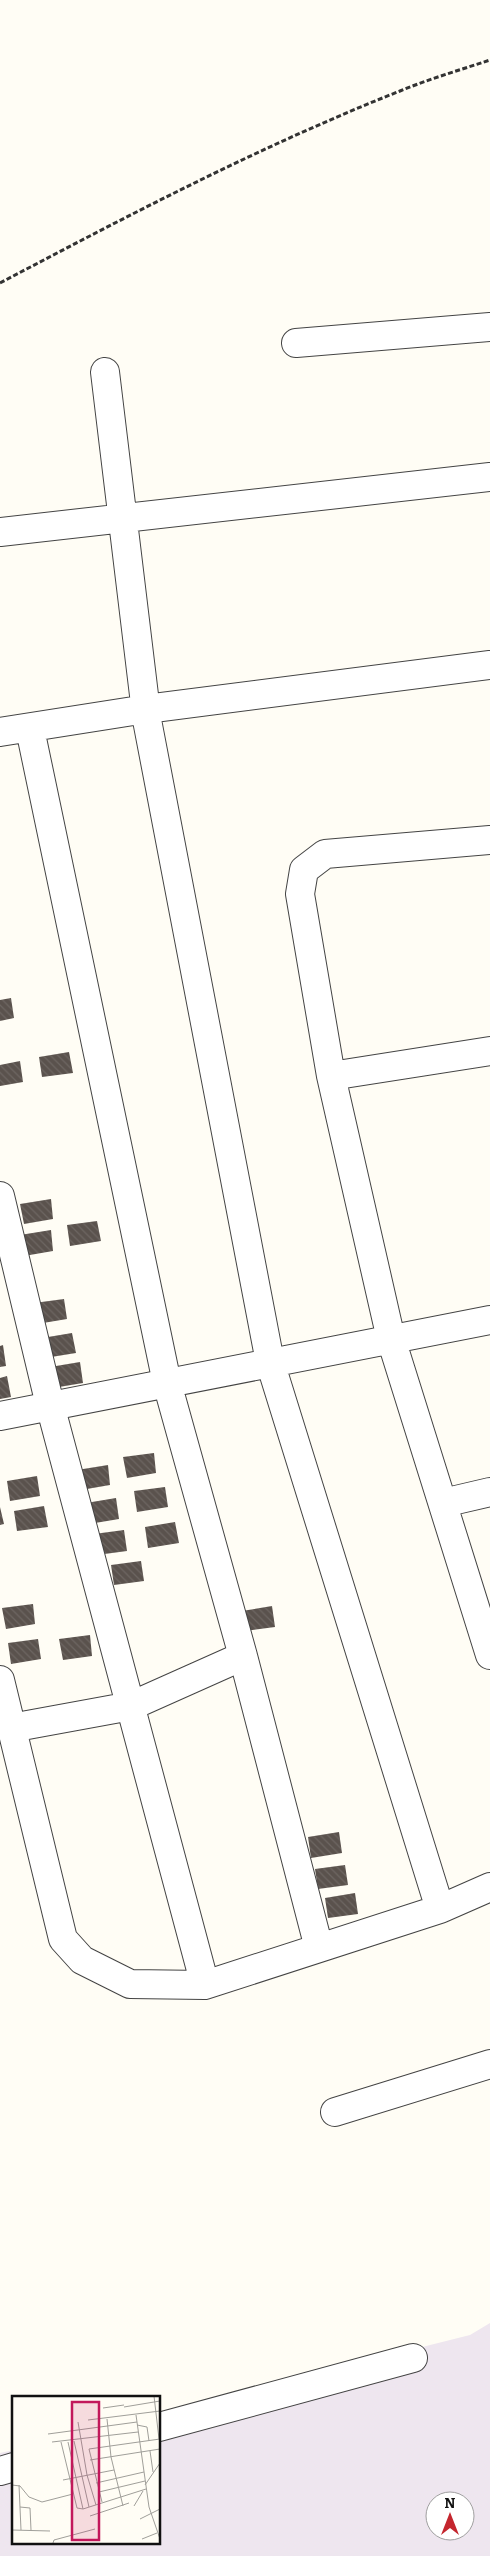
<svg xmlns="http://www.w3.org/2000/svg" width="490" height="2556" font-family="Bitter,serif">
<defs>
<pattern id="building-back-hatch" width="6" height="6" patternUnits="userSpaceOnUse" patternTransform="scale(1.25)"><rect width="6" height="6" fill="#5a524d"/><path d="M-1 5l2 2M0 0l6 6M5-1l2 2" fill="none" stroke="#6d6662"/></pattern>
</defs>
<rect width="100%" height="100%" fill="#fffdf5"/>
<path fill="#eee6ef" fill-rule="evenodd" d="M490 2323V2556H0V2453L14 2450V2542H159V2413L470 2335ZM435 2501H465V2531H435Z"/>
<path fill="url(#building-back-hatch)" d="M11 998 14 1018 0 1021V1000Z
M69 1052 73 1073 42 1077 39 1057Z
M20 1061 23 1082 0 1086V1065Z
M51 1199 53 1219 24 1224 20 1204Z
M97 1221 101 1241 70 1246 67 1225Z
M51 1230 53 1251 24 1256 20 1235Z
M64 1299 67 1319 37 1324 34 1303Z
M72 1333 76 1353 45 1358 42 1338Z
M3 1345 6 1366 0 1367V1346Z
M80 1362 83 1383 53 1388 50 1367Z
M7 1376 11 1397 0 1399V1378Z
M154 1453 156 1473 127 1478 123 1457Z
M108 1465 110 1485 81 1490 77 1470Z
M37 1476 40 1496 10 1501 7 1481Z
M165 1487 168 1507 137 1512 134 1491Z
M116 1498 119 1519 89 1524 86 1503Z
M44 1506 48 1527 17 1531 14 1511Z
M0 1507 4 1524 0 1525Z
M175 1522 179 1543 148 1548 145 1527Z
M124 1530 127 1551 97 1555 94 1534Z
M141 1561 144 1581 114 1585 111 1565Z
M33 1604 35 1624 6 1629 2 1608Z
M272 1606 275 1627 245 1631 242 1611Z
M90 1635 92 1656 63 1660 59 1639Z
M38 1639 41 1659 11 1664 8 1643Z
M339 1832 342 1853 311 1858 308 1837Z
M345 1865 348 1885 318 1889 315 1869Z
M355 1893 358 1914 328 1918 325 1898Z"/>
<g fill="none" stroke-linecap="round" stroke-linejoin="round">
<defs>
<path id="minor" d="M296 343 490 327
M105 372 147 720 270 1362 440 1909
M0 532 490 477
M30 729 167 1383 243 1656 319 1948
M0 732 146 709 490 665
M490 840 325 854 304 870 300 894 331 1076 391 1339 490 1655
M331 1076 490 1051
M0 1196 50 1405 205 1985
M0 1416 490 1320
M443 1503 490 1492
M0 1680 63 1939 82 1960 130 1984 205 1985 440 1909 490 1887
M11 1728 131 1706 243 1656
M335 2112 490 2064
M159 2427 413 2358
M0 2471 14 2467"/>
</defs>
<use href="#minor" stroke="#444" stroke-width="30"/>
<path stroke="#333" stroke-width="3" stroke-dasharray="5 2.5" stroke-linecap="butt" d="M0 283C131 214 263 145 400 91 429 79 460 70 490 60"/>
<use href="#minor" stroke="#fff" stroke-width="28"/>
</g>
<g transform="translate(12 2396)">
<rect width="148" height="148" fill="#fffdf5"/>
<path fill="none" stroke="#a09f9a" stroke-width="1" d="M142 0 147 43M112 11 148 5M91 12 112 9M124 19 137 111 148 143M95 23 99 61 111 110M76 24 148 15M66 26 75 79 84 109M125 29 135 31 137 45M36 38 125 26M62 45 77 111M40 46 126 36M49 46 65 112 71 113 134 93M56 46 71 113M138 55 141 76M78 64 148 53M51 84 102 74M84 87 132 76M0 89 8 90 17 101 30 106 61 98M7 89 9 134M133 89 148 67M87 96 133 85M90 106 77 53 148 43M122 110 131 95M8 111 18 112 19 134M78 120 117 107M128 123 148 113M0 134 38 135M130 143 145 137M41 147 42 144 83 133"/>
<path fill="#c2185b" fill-opacity="0.15" stroke="#c2185b" stroke-width="2.5" d="M60 6H87V144H60Z"/>
<rect width="148" height="148" fill="none" stroke="#111" stroke-width="2.5"/>
</g>
<g transform="translate(450 2516)"><circle r="24" fill="#ffffff" stroke="#a0a0a0"/>
<path d="M0-4L9 19L0 12L-9 19Z" fill="#c4262e"/>
<text y="-8" font-size="14" font-weight="bold" text-anchor="middle" fill="#111111">N</text>
</g>
</svg>
